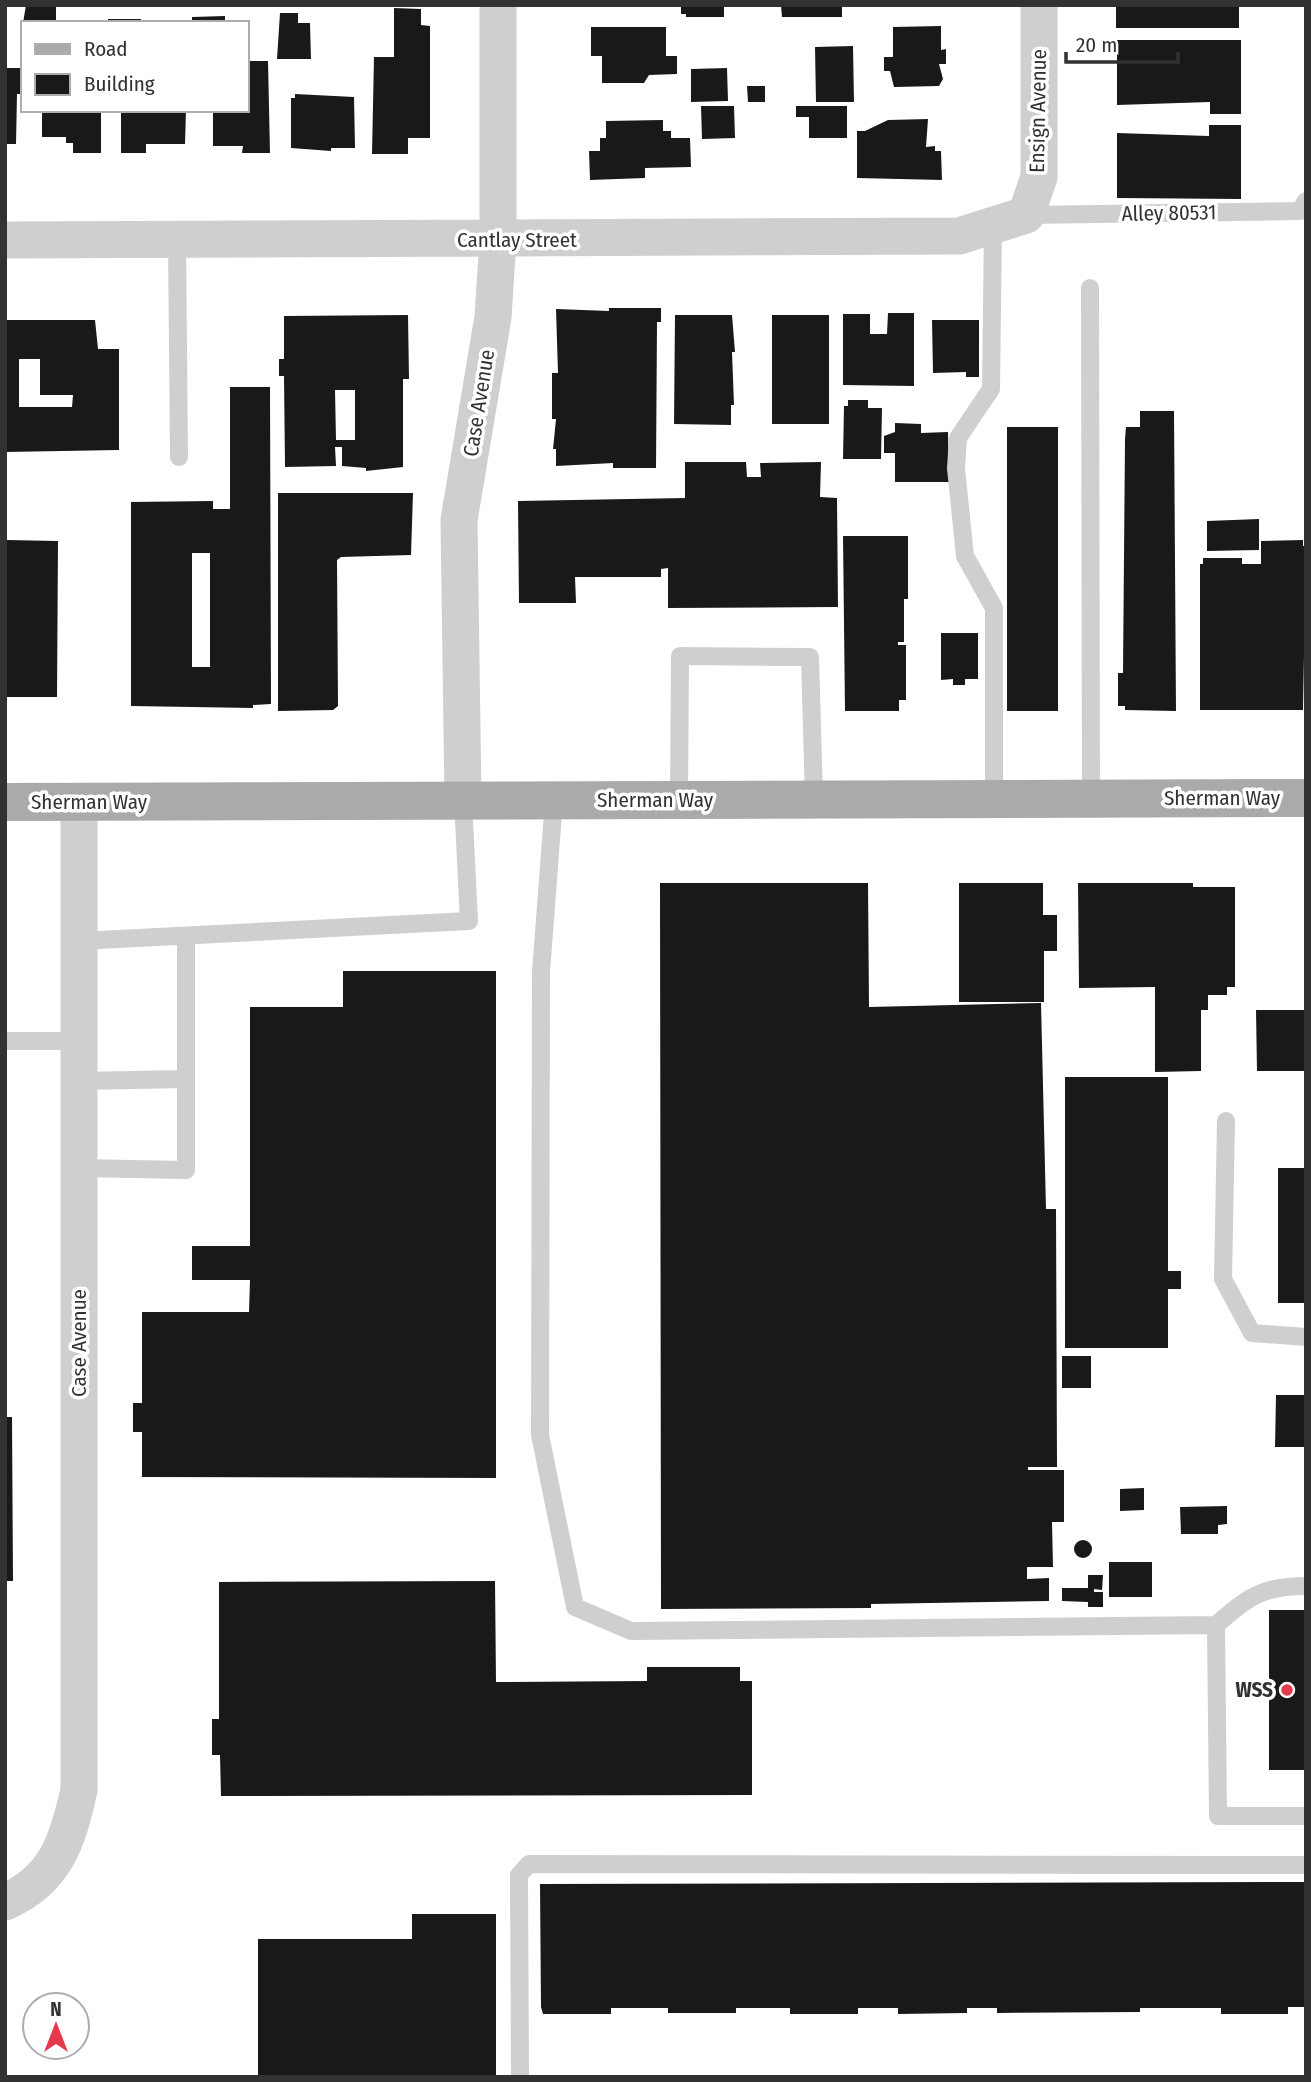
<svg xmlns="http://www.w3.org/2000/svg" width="1311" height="2082" font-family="'Fira Sans Condensed',sans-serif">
<rect width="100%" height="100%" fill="#fff"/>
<path fill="#191919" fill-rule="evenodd" d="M26 5H56V23H23Z
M681 5H724V17H686V14H681Z
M781 5H842V17H782Z
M1116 5H1239V28H1116Z
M394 8 421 9V25L430 26V138H408V154H372L374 57H394Z
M280 13H298V23H310L311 59H277Z
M225 16V23H192V17Z
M108 19H141V23H108Z
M941 26V50L946 49V64H939L943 79 939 86 894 87 890 71H884V57H893V27Z
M591 27H666V56H677V74L649 75 644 83H602V56H591Z
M1117 40H1241V114H1210V102L1117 105Z
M853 46 854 102H816L815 47Z
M247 61H268L270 153H242L243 146H213V110H247Z
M5 68H23V94H17L16 144H5Z
M727 68 728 101 691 102V69Z
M747 86H765V102H748Z
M295 94 354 97 355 148H331V151L291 148V98H295Z
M701 106H734L735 138 702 139Z
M796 106H847V138H809V117H796Z
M42 110H101V153H73V143H66V137H42Z
M121 110H186L185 144H146V153H121Z
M928 119 926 147 935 146V151H941L942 180 857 178V131H865L888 120Z
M663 120V131H671V138H690L691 167 645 168V178L590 180 589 151H600V138H606V121Z
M1209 125H1241V199L1117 198V133L1209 136Z
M609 308H661V322H657L656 468H613V463L556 466V449H553L556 419H552V373H558L556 309 609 311Z
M888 313H914V386L843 385V314H870V334H887Z
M408 315 409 379H403V467L366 471V468L342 466V447H335L336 466 285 467 284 376H279V359H284V316ZM335 390H355V440H336Z
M675 315H732L735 352H732L734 405H731V425L674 424Z
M772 315H829V424H772Z
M5 320H95L98 349H119V450L5 452ZM19 359H40V395H73L72 407H19Z
M932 320H979V377H966V372L933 373Z
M230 387H270L271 704 253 705V708L131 706V502L213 501V509H230ZM192 553H210V667H192Z
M848 400H868V408H882L881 459H843L844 406H848Z
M1140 411H1174L1176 711 1125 710V706H1118V673H1123L1125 439 1126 427H1140Z
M895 423 921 424V433L948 432 949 482H895V453H884V436L895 432Z
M1007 427H1058V711H1007Z
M685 462H746L747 477H761L760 463 821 462 820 497 837 498 838 607 668 608V568L661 569V577H575L576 603H519L518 501 685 498Z
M278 493H413L411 555 341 557 337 560 338 706 333 710 278 711Z
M1259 519V550L1207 551V521Z
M843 536H908V599H904V642H898V645H906V700H899V711H845Z
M6 540 58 541 57 697H5Z
M1303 540V546H1306L1303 710H1200V564H1203V558H1242V564H1261V541Z
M941 633H978V679H965V685H953V679L941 680Z
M660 883H868L869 1007 1041 1003 1046 1209H1056L1057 1467H1028V1470H1064V1522H1052L1053 1567H1027V1579L1049 1578V1601L871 1604V1608L661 1609Z
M959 883H1043V915H1057V951H1044V1002H959Z
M1078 883H1193V887H1235V987H1227V995H1208V1010H1201V1071L1155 1072V987L1079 988Z
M343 971H496V1478L142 1477V1432H133V1403H142V1312H249L250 1280H192V1246H250V1007H343Z
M1256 1010H1306V1071H1257Z
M1065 1077H1168V1271H1181V1289H1168V1348H1065Z
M1278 1168H1306V1303H1278Z
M1062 1356H1091V1388H1062Z
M1276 1395H1306V1447H1275Z
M5 1417H12L13 1581H5Z
M1144 1488V1510L1120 1511V1489Z
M1227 1506V1524L1218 1525V1534H1181L1180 1507Z
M1074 1549a9 9 0 1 1 18 0a9 9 0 1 1-18 0Z
M1109 1562H1152V1597H1109Z
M1088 1575H1103L1102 1590 1094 1589V1592H1103V1607H1088V1602L1062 1601V1588H1088Z
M495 1581 496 1682 647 1681V1667H740V1681H752V1795L221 1796 220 1755H212V1719H219V1582Z
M1269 1610H1306V1770H1269Z
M1306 1882V2007H1288V2014H1221V2008H1140V2012L997 2013V2008H967V2013L898 2014V2008H858V2014H790V2008H736V2013H668V2008H611V2014H543L541 2007 540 1884Z
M412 1914H496V2077H258V1939H412Z"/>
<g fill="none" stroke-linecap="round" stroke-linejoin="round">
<path stroke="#cfcfcf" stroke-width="18" d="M1026 215 1300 211 1306 201
M993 226 991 389 958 438 956 468 965 556 994 608V798
M177 240 179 457
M1090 288 1091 798
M679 799 680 656 810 657 814 799
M554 800 541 972 540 1435 575 1607 631 1631 1216 1625
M79 941 469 921 463 800
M5 1041H79
M79 1081 186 1079
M1226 1121 1223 1279 1252 1333 1306 1337
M79 1168 186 1170V938
M1306 1586C1262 1586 1248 1597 1216 1625L1218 1816H1306
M520 2077 519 1875 529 1864 1306 1865"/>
<path stroke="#cfcfcf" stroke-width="37" d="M5 240 959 236 1026 215 1039 177V5
M463 800 459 520 493 317 498 240V5
M5 1902C56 1880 68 1840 79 1790V802"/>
<path stroke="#aaa" stroke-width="38" d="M5 802 1306 798"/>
</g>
<circle fill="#e4394c" stroke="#fff" stroke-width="2.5" cx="1287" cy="1690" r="7"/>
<g text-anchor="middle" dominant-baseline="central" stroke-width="7" stroke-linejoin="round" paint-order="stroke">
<g font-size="21" fill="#323232" stroke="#fff">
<text transform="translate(1038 111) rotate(-89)">Ensign Avenue</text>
<text transform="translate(1169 213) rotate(-1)">Alley 80531</text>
<text x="517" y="240">Cantlay Street</text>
<text transform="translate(479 403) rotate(-81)">Case Avenue</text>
<text x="1222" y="798">Sherman Way</text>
<text x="655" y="800">Sherman Way</text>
<text x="89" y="802">Sherman Way</text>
<text transform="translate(79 1343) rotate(-90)">Case Avenue</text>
</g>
<g font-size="21" font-weight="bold" fill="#323232" stroke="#fff" text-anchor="end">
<text x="1273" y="1690">WSS</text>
</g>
</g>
<rect width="1311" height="2082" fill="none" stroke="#323232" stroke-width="14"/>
<rect x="21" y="21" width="228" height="91" fill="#ffffff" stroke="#adadad" stroke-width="2"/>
<rect x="35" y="44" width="35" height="10" fill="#aaaaaa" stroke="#adadad" stroke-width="2"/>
<text x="84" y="56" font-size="21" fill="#323232">Road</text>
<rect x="35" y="74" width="35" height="21" fill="#191919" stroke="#adadad" stroke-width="2"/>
<text x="84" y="91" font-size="21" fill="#323232">Building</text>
<g transform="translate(56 2026)"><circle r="33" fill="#ffffff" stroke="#adadad" stroke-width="2"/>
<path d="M0-5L12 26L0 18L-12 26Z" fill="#e4394c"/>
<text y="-10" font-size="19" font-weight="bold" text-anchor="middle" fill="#323232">N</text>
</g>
<path d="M1066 52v10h112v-10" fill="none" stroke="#323232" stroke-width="3.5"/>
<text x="1076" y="52" font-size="21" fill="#323232" stroke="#ffffff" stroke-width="5" paint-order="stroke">20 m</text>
</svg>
